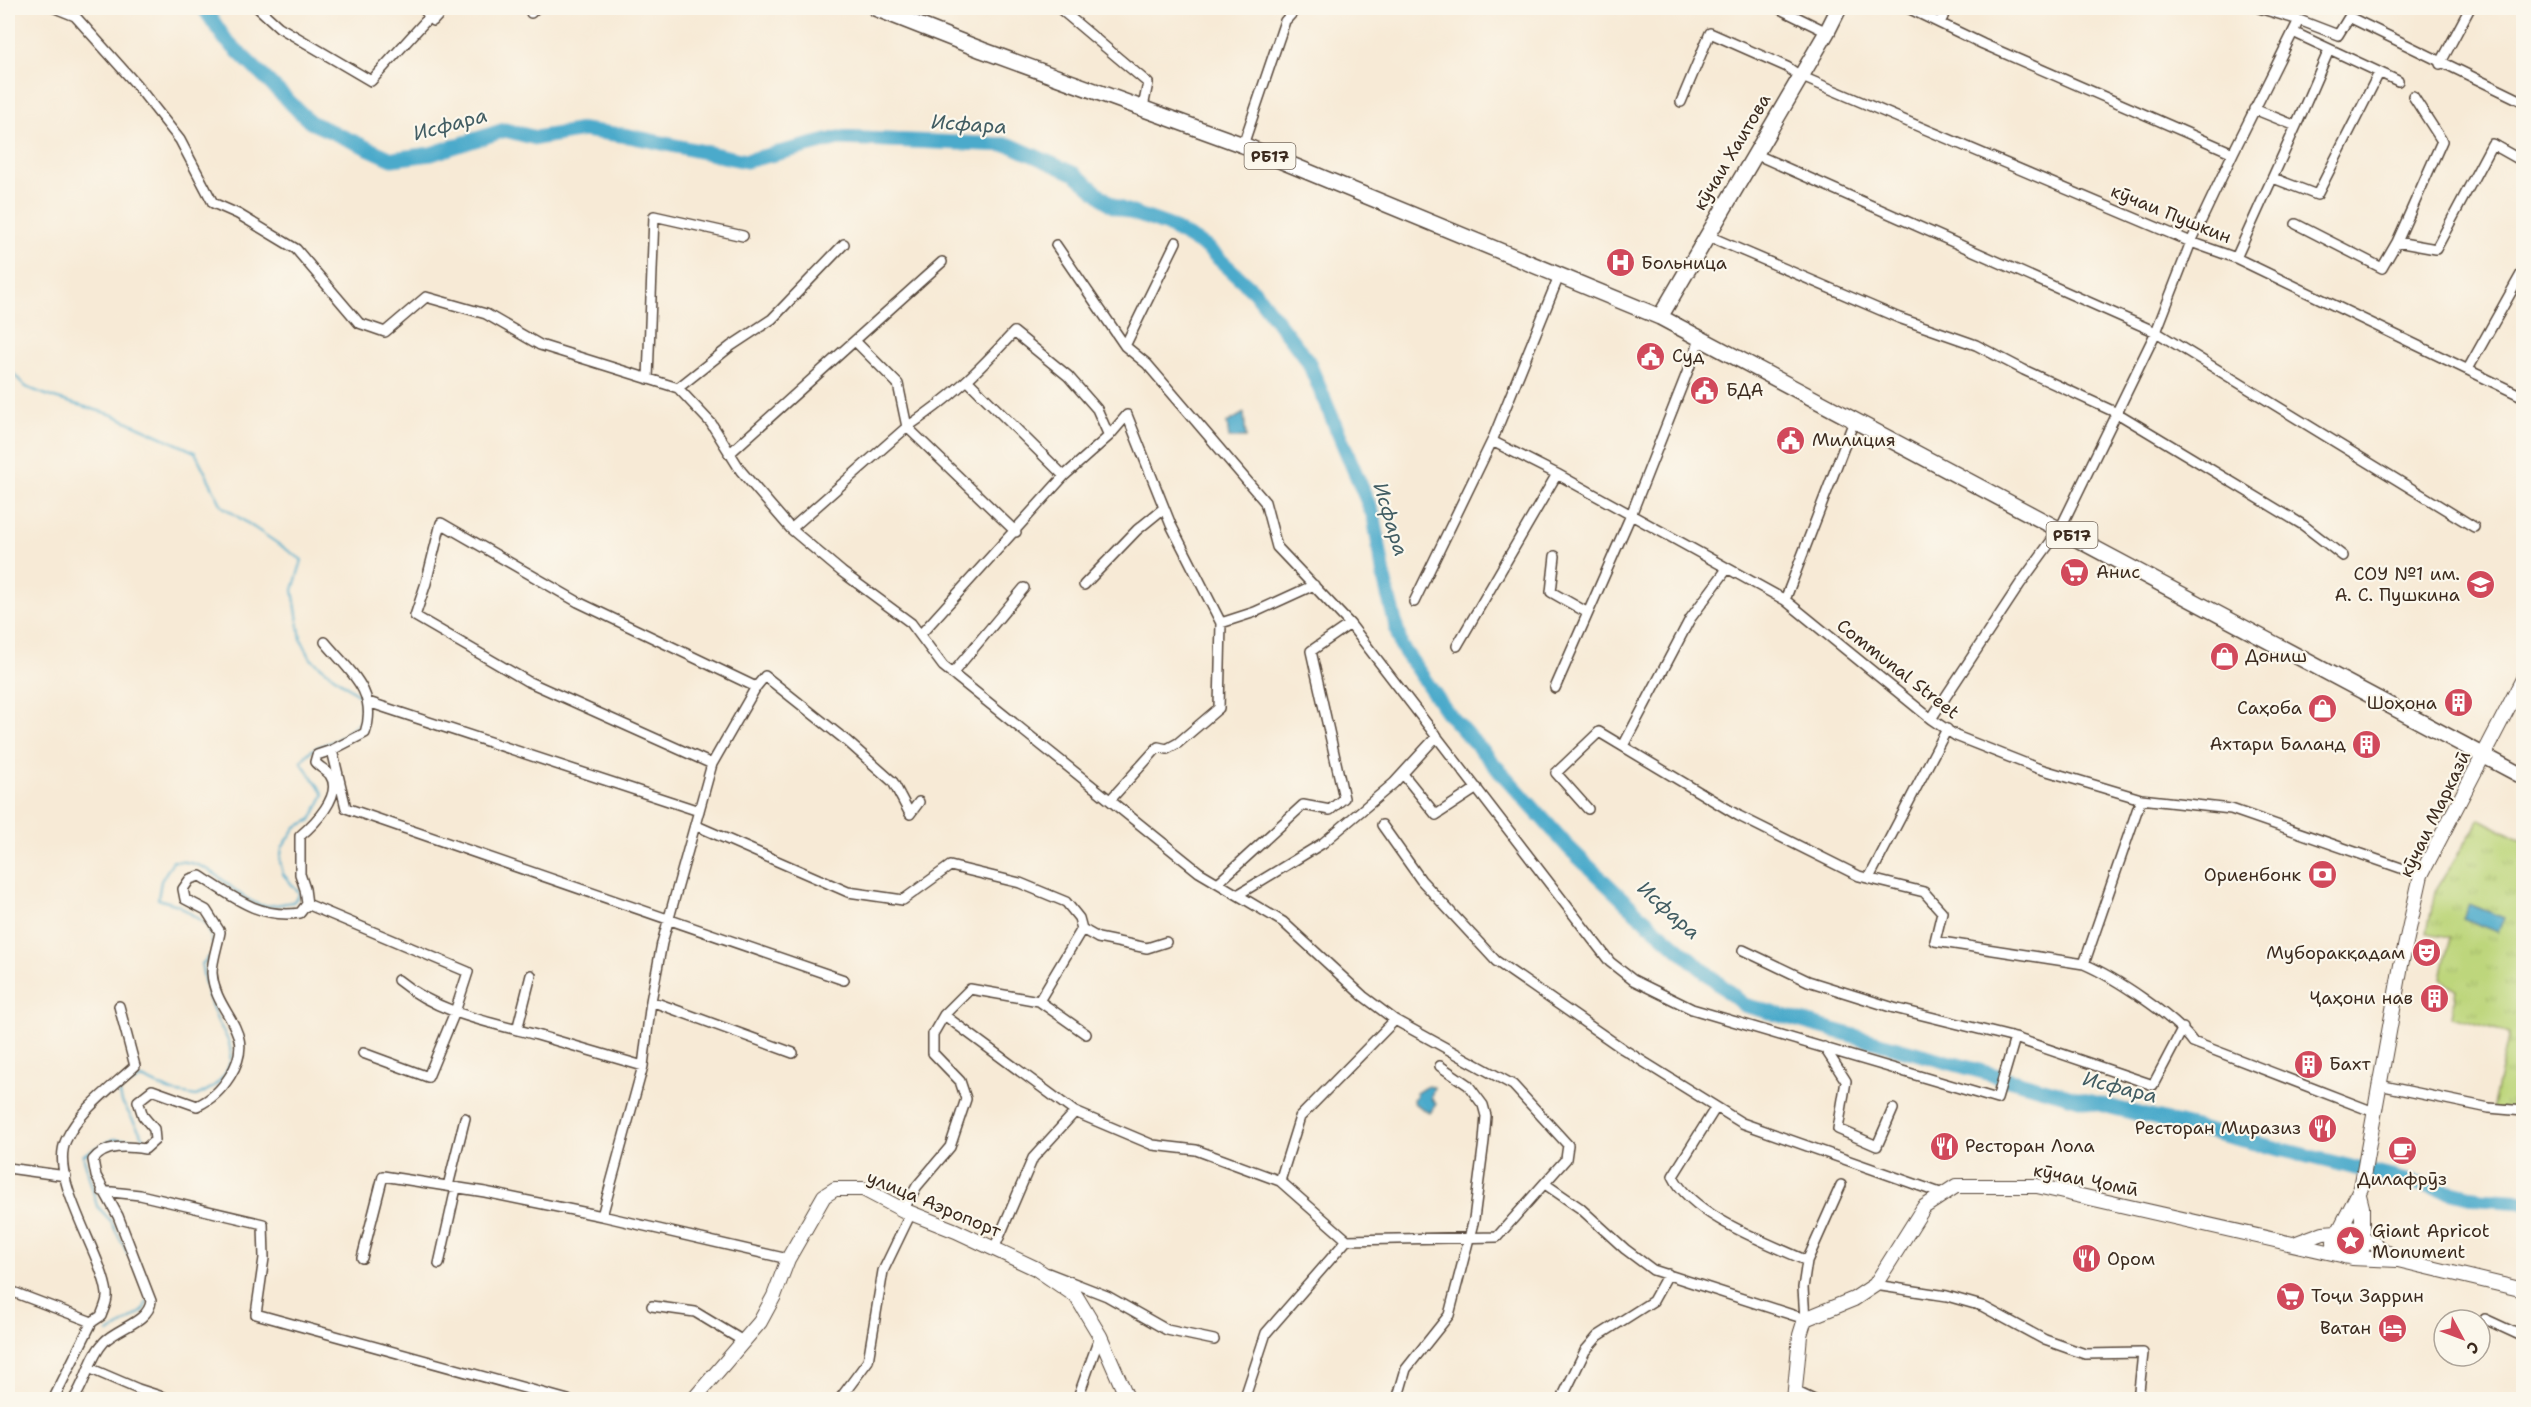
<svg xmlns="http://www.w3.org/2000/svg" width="2531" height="1407" font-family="'Shantell Sans',sans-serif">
<defs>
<pattern id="park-tufts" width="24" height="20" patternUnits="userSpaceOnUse" patternTransform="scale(1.5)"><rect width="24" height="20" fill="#bdd67b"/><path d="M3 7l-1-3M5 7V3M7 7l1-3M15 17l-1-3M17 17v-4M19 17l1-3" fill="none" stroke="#a3b86a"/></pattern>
</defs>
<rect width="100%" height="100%" fill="#fbf7ec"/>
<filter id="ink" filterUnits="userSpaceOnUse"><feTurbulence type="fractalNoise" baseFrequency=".0167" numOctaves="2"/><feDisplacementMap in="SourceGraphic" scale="12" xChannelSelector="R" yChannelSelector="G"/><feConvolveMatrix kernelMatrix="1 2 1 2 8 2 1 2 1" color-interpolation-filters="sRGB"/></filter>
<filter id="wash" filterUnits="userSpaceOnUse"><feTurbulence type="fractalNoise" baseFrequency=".008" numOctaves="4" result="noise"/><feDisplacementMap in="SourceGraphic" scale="24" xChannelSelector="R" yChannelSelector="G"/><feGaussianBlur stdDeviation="1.35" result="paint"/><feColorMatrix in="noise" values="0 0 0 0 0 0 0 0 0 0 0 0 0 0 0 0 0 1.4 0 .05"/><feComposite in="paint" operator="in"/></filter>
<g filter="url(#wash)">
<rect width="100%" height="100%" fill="#f7ead6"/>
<path fill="url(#park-tufts)" stroke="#7c804c" stroke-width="1.5" d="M2480 819 2523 841V1110H2492L2509 1033 2452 1017 2456 989 2441 978 2450 937 2427 933 2435 891Z"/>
<path fill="#4caacb" stroke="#446a74" stroke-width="1.5" d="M1244 413 1246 438H1229L1227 423Z
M2469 904 2504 918 2498 932 2463 918Z
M1427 1086 1434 1087 1431 1098 1436 1104 1430 1113 1415 1104 1413 1099 1417 1096 1416 1093Z"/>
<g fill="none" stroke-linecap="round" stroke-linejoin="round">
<path stroke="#4caacb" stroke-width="2" d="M8 368 26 387 54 398 113 415 195 452 222 506 302 560 293 590 301 639 311 659 360 696 361 720C354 726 346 734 338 739 322 748 313 744 301 762L324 794 311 820 296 827 282 848 280 861 283 874 300 894 293 902C284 903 269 908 260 905 224 891 220 862 173 861L161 881 158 899 178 905 207 925 213 945
M128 1254 110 1220 97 1206 83 1155 114 1139 145 1140 122 1102 119 1090 142 1078 172 1092 196 1096C216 1088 234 1072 230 1048 229 1039 222 1030 218 1022 211 1005 203 983 202 964L210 956
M109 1333 143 1311 147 1301
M64 1400 78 1383"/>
<path stroke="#4caacb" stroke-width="15" d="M204 8 225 39 310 122 392 159 431 154 505 130 536 138 583 130 629 136 746 161 839 138 1010 145 1075 174 1113 206 1167 225 1206 247 1254 291 1308 361 1374 517 1385 582 1401 646 1447 712 1569 848 1638 914 1744 1005 2083 1100 2480 1199 2524 1202"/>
</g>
</g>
<g filter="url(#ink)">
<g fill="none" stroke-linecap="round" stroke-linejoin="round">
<defs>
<path id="street" d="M55 8 75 16 135 83 180 140 213 203 238 214 296 249 359 323 385 332 426 297 486 314 540 345 678 388 711 423 741 471 791 529 842 572 911 623 943 666 1199 872 1283 922 1363 996 1395 1020 1513 1085 1568 1145 1566 1159 1497 1237 1347 1240 1266 1333 1244 1400
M258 8 279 27 371 81 431 15
M423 8 433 21 445 8
M1059 8 1148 83 1143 107
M1778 8 1827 32
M1908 8 1983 44 2233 153
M2259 8 2299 20
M531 13 536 8
M1940 23 1947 8
M2293 32 2398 81
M2440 64 2470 8
M1681 102 1710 33 1787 67 1800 76 2191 242 2236 258 2524 397
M2296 126 2329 50
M1243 145 1285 21 1297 8
M1755 154 2156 332 2474 527
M2273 178 2317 195 2379 73
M2296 224 2382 268 2397 242 2436 249 2492 144 2524 162
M1706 235 1899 318 1976 345 2024 370 2117 413 2303 525 2343 556
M2397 242 2442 141 2413 96
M1056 245 1125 346 1147 364 1265 502 1277 547 1350 624 1610 962 1633 980 1692 1009 1997 1099 2015 1038 1894 1008 1808 981 1743 950
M2236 258 2296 126 2254 109
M1125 346 1176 242
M2468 369 2524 269
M648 379 654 216 743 236
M968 381 1064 476
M678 388 731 346 772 319 844 244
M1492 441 1557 474 1785 600 1931 719 1956 736 2037 768 2141 799 2231 809 2421 875
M729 454 942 262
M791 529 907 427 898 384 855 341
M1016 532 907 427C952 397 978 371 1014 332L1068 376 1097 409 1109 436
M1555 556 1551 592 1588 613
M1084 585 1137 530 1164 508
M1785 600 1854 421
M1414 602 1492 441 1559 276
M1221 623 1255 612 1314 585
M920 635 1064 476 1109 436 1127 415 1171 525 1221 623 1219 708 1178 743 1167 749 1158 747 1111 799
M1457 646 1557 474
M952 674 1024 588
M1555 688 1631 515 1700 340
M368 702 699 811
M1931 719 2020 584 2060 529 2156 332 2191 242 2233 153 2299 20 2338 35 2349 17 2524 102
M1623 746 1690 619 1727 569
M332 750 346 808 844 980
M712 764 527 681 415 616 426 583 441 523 578 602 756 687
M1403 774 1436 815 1477 788
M1588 809 1556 773 1599 732 1739 816 1859 876 1924 892 1942 912 1935 941 2084 964C2114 977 2174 1016 2193 1042L2374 1112
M1382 825 1421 880 1496 961 1623 1049 1742 1123 1943 1194
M697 826 848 892 903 900 950 866 1020 883 1066 902 1079 918 1082 929 1039 1001
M1869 878 1947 729
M1219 882 1303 805 1330 810 1344 798 1311 651 1350 624
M1239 894 1323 843 1394 783 1437 736
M307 904 468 972 455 1012 428 1077 363 1053
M1082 929 1098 938 1147 948 1166 942
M2084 964 2141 799
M398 980C438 1013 488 1022 537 1035 572 1045 608 1056 643 1066
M651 1001 793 1053
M944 1015 1075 1112 1153 1145 1196 1150 1280 1181
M517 1030 531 975
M2015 1038 2153 1085 2183 1028
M1824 1047 1846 1081 1838 1129 1877 1146 1893 1109
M2379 1085 2489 1108 2524 1111
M1716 1107 1673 1176C1692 1216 1768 1243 1807 1261
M8 1168 66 1176
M1545 1184 1580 1208 1625 1249 1653 1270 1805 1319 1803 1288 1807 1261 1841 1185
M448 1186 465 1118
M102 1191 140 1195 263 1224 264 1258 256 1314 568 1400
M903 1210 917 1186 950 1147 966 1099 960 1081 933 1053V1034L944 1015 970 989 1039 1001 1086 1034
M602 1216 643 1066 651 1001 662 943 712 764 756 687 765 676 848 742 893 782 910 814 919 802
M1347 1240 1280 1181 1300 1117 1395 1020
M994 1249 1033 1158 1075 1112
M362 1258 383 1176 485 1192 602 1216 788 1259
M439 1264 456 1188
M1048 1273 1107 1296 1167 1330 1214 1340
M1875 1285 1947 1296 1982 1306 2045 1340 2085 1354 2143 1353 2138 1400
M8 1290 92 1322
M652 1306 695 1312 743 1341
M2485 1319 2524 1337
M89 1368 138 1389 172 1400
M1795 1391 1814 1400
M1564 1394 1585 1351 1598 1336 1653 1301 1668 1274
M53 1400 92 1322 101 1316C103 1310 108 1301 107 1294 103 1255 48 1178 66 1140 80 1110 111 1088 135 1066L119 1006
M73 1400C86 1383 89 1358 104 1342 117 1328 149 1322 151 1301L118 1216 96 1176 93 1160C105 1144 127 1146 145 1149L155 1140 154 1129 143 1116 138 1101 152 1090 197 1106C212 1099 221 1090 230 1076 259 1030 215 1016 212 973 212 960 218 944 220 932L206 910 185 899 183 889 190 879 200 876C233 897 259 919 300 913L307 904 305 889 300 874V836C313 825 344 795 330 775 326 770 319 767 315 762L317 755 332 750 365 733C379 692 349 671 325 642
M839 1400 868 1361 883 1271 911 1213
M1077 1400 1100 1336
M1397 1400 1406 1369 1449 1315 1474 1219 1484 1141 1486 1116 1483 1105 1468 1085 1440 1066"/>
<path id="secondary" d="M2359 1195 2362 1207V1234
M2334 1242a15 15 0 1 1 30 0a15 15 0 1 1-30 0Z
M2340 1229 2361 1188 2401 965 2421 875 2524 677
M2364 1241 2373 1243 2398 1260
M2294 1244 2323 1233 2337 1232
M2351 1258 2398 1260 2524 1290
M693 1400 760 1322 774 1296 788 1259 824 1196 835 1189H863L903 1210 956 1231 1035 1268 1076 1296 1100 1336 1128 1400
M1794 1400 1800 1335 1805 1319 1854 1299 1875 1285 1924 1207 1956 1186H2037L2341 1255"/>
<path id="primary" d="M875 8 982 50 1243 145 1660 317 2524 777
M1660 317 1827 32 1839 8"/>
</defs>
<use href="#street" stroke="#57473a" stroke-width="12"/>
<use href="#secondary" stroke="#57473a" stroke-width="16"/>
<use href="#primary" stroke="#57473a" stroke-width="18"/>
<use href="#street" stroke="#fff" stroke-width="9"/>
<use href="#secondary" stroke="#fff" stroke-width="14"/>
<use href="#primary" stroke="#fff" stroke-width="15"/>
</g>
</g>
<defs>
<symbol id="hospital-disc" viewBox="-11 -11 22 22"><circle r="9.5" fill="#d1495b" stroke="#fbf7ec"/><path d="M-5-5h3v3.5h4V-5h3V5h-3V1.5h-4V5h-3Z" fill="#fff"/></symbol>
<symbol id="civic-disc" viewBox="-11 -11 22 22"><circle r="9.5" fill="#d1495b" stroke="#fbf7ec"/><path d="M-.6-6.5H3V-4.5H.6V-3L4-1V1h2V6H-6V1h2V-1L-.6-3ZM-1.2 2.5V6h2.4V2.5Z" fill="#fff"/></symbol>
<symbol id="supermarket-disc" viewBox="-11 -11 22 22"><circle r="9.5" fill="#d1495b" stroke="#fbf7ec"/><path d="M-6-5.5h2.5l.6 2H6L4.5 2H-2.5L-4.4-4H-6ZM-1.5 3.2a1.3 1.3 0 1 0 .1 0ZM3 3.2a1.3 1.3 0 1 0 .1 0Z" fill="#fff"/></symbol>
<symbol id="school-disc" viewBox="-11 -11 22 22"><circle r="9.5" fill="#d1495b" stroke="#fbf7ec"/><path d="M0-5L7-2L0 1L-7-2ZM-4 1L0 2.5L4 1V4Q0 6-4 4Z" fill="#fff"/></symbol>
<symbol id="shop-disc" viewBox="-11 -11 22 22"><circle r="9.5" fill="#d1495b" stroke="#fbf7ec"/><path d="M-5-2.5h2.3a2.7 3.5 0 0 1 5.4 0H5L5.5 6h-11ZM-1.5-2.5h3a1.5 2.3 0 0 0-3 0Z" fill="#fff"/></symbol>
<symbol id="building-disc" viewBox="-11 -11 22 22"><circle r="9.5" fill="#d1495b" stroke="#fbf7ec"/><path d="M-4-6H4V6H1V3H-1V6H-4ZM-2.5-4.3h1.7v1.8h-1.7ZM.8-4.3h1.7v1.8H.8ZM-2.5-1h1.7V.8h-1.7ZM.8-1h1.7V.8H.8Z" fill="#fff"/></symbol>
<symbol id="bank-disc" viewBox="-11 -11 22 22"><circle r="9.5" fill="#d1495b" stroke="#fbf7ec"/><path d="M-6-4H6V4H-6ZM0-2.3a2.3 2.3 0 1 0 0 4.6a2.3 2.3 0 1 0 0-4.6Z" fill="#fff"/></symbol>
<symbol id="theatre-disc" viewBox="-11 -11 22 22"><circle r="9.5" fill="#d1495b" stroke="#fbf7ec"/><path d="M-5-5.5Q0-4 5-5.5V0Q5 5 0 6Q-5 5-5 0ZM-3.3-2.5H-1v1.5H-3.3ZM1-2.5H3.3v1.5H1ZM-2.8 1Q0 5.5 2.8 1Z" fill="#fff"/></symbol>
<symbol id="restaurant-disc" viewBox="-11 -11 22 22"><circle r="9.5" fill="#d1495b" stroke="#fbf7ec"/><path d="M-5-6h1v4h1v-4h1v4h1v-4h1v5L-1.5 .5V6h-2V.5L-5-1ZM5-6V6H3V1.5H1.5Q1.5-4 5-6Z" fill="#fff"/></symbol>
<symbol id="cafe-disc" viewBox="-11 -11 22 22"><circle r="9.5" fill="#d1495b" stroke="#fbf7ec"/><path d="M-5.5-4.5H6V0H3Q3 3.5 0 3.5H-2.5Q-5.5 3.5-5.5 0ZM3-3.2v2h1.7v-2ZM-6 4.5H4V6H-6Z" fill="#fff"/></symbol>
<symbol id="sight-disc" viewBox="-11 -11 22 22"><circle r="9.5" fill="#d1495b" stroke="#fbf7ec"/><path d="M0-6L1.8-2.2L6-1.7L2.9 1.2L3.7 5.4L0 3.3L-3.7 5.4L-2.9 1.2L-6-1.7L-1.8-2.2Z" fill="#fff"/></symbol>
<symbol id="hotel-disc" viewBox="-11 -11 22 22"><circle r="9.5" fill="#d1495b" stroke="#fbf7ec"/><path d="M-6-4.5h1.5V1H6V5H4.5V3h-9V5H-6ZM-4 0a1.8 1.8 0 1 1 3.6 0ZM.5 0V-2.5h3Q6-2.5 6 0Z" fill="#fff"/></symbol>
</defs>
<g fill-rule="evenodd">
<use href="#hospital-disc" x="1604" y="246" width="33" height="33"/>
<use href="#civic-disc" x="1634" y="340" width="33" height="33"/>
<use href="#civic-disc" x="1688" y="374" width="33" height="33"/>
<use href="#civic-disc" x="1774" y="424" width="33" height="33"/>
<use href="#supermarket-disc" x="2058" y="556" width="33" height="33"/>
<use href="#school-disc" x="2464" y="568" width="33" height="33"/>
<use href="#shop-disc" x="2208" y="640" width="33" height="33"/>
<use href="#building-disc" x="2442" y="686" width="33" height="33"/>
<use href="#shop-disc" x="2306" y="692" width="33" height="33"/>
<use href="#building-disc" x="2350" y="728" width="33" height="33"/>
<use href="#bank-disc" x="2306" y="858" width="33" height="33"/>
<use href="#theatre-disc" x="2410" y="936" width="33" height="33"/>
<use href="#building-disc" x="2418" y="982" width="33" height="33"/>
<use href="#building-disc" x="2292" y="1048" width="33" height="33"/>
<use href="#restaurant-disc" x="2306" y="1112" width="33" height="33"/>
<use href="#restaurant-disc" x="1928" y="1130" width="33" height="33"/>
<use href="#cafe-disc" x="2386" y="1134" width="33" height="33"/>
<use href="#sight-disc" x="2334" y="1224" width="33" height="33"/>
<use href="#restaurant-disc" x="2070" y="1242" width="33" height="33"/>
<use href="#supermarket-disc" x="2274" y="1280" width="33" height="33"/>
<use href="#hotel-disc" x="2376" y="1312" width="33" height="33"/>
</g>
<g text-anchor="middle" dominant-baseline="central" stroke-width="4.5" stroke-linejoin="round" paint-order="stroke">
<g fill="#fbf7ec" stroke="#75685c" stroke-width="1.5">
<rect x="1244.5" y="143" width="51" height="26" rx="4.5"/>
<rect x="2046.5" y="522" width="51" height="26" rx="4.5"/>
</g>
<g font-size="16" font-weight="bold" fill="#3b2a1e">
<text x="1270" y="156">РБ17</text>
<text x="2072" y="535">РБ17</text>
</g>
<g font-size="18" fill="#3b2a1e" stroke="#fbf7ec">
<text transform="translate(1732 152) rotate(-59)">кӯчаи Хаитова</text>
<text transform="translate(2171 214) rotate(22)">кӯчаи Пушкин</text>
<text transform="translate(1898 669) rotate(38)">Communal Street</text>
<text transform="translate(2435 814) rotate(-64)">кӯчаи Марказӣ</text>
<text transform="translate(2086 1180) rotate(11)">кӯчаи Ҷомӣ</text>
<text transform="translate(934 1204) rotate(23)">улица Аэропорт</text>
</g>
<g font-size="18" fill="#3b2a1e" stroke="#fbf7ec" text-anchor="start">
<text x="1641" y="263">Больница</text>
<text x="1672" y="356">Суд</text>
<text x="1726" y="390">БДА</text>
<text x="1812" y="440">Милиция</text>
<text x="2096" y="572">Анис</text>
<text x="2460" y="574" text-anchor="end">СОУ №1 им.<tspan x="2460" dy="21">А. С. Пушкина</tspan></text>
<text x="2245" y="656">Дониш</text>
<text x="2437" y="703" text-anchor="end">Шоҳона</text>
<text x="2302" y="708" text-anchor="end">Саҳоба</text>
<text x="2346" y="744" text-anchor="end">Ахтари Баланд</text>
<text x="2301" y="875" text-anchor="end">Ориенбонк</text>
<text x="2405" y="953" text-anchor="end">Муборакқадам</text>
<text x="2413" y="998" text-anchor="end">Ҷаҳони нав</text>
<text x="2329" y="1064">Бахт</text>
<text x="2301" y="1128" text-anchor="end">Ресторан Миразиз</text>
<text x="1965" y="1146">Ресторан Лола</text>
<text x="2402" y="1179" text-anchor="middle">Дилафрӯз</text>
<text x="2372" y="1231">Giant Apricot<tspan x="2372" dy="21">Monument</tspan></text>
<text x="2107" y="1259">Ором</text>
<text x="2311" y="1296">Тоҷи Заррин</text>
<text x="2371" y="1328" text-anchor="end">Ватан</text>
</g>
<g font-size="20" font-style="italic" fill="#425d63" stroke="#fbf7ec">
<text transform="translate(450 124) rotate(-15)">Исфара</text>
<text transform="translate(969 124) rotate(4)">Исфара</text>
<text transform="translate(1391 519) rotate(73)">Исфара</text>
<text transform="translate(1669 910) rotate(42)">Исфара</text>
<text transform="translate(2120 1087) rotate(14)">Исфара</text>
</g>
</g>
<rect width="2531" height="1407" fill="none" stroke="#fbf7ec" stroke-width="30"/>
<g transform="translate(2462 1338) rotate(131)"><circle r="28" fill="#fbf7ec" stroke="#aea59a" stroke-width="1.5"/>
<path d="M0-4.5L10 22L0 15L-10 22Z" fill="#d1495b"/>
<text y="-9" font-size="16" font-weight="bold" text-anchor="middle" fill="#3b2a1e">С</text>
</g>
</svg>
